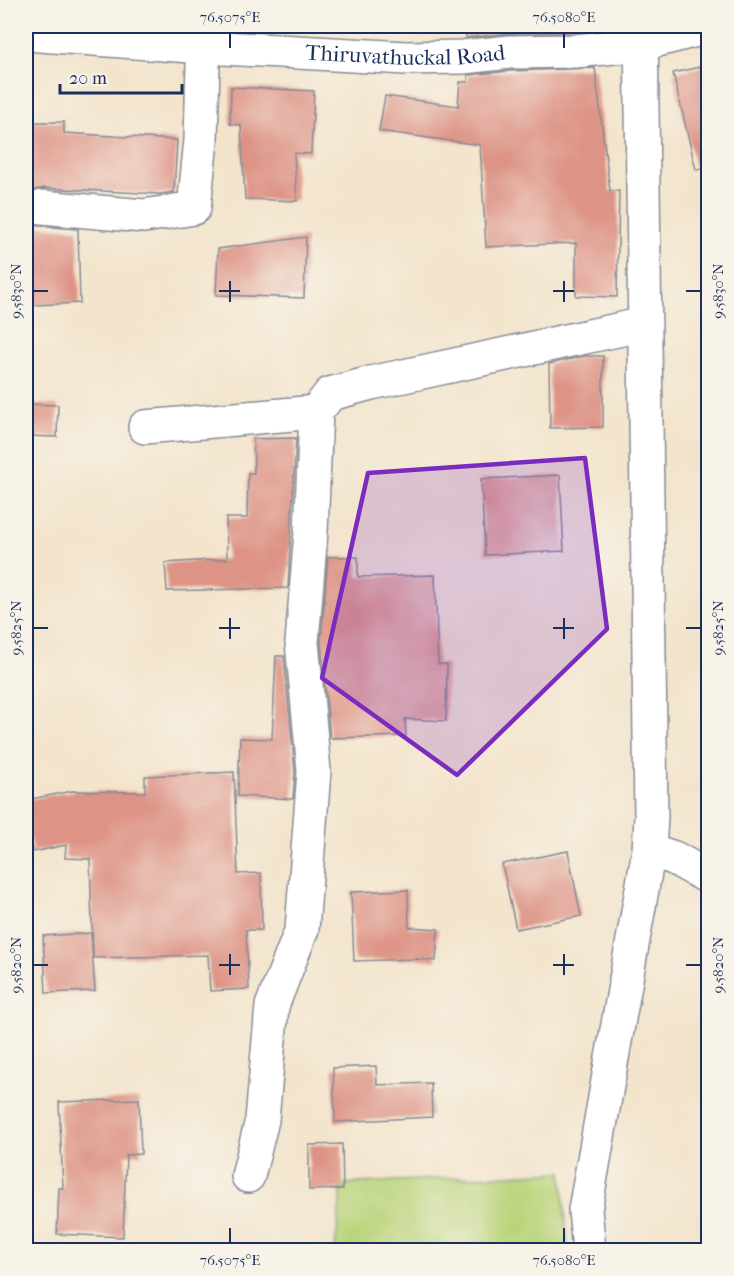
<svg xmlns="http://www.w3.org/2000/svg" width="734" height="1276" font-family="'IM FELL French Canon',serif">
<rect width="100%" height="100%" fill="#f7f3e8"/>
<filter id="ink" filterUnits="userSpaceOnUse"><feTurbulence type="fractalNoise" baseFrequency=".0167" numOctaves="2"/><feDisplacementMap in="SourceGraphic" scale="12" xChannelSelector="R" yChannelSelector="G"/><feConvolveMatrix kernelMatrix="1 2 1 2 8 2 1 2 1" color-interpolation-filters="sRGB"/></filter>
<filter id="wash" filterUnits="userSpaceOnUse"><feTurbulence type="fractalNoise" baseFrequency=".008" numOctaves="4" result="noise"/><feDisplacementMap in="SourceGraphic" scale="24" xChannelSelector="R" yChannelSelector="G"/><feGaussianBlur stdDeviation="1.35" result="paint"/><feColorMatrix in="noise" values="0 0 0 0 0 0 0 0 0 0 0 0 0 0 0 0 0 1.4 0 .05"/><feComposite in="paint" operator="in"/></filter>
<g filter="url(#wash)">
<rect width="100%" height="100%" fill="#f3e4cc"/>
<path fill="#b9d378" stroke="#6a816b" stroke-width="1.5" d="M562 1172 568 1250H335L342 1184Z"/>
<g id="blocks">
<path fill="#dd9385" d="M465 26H590L591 31 510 33 466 38Z
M708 65V168L696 170 673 73Z
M595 68 610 191H619L617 297 576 296V243L486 247 480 145 379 131 385 96 458 106 460 82H468V75L511 71Z
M231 87 314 91 311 154 294 153 297 201 245 199 241 125 230 124Z
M28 122H64V133L177 140 174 192 160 194 44 188 35 190 29 194V188L27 187Z
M30 221 40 226 78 229 80 303 33 305Z
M306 237 304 298 216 295 218 249Z
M584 356H603V427L550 428 549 364Z
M26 404 58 405 57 437 26 436Z
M296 438 288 588 167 591 165 563 227 559 226 518H247L248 473H254L253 439Z
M560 475 564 551 485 555 481 479Z
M328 557H358V577L435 575 438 664H447L446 721 405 719 406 736 330 738 321 642Z
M276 656H284L295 771 293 799 238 796 240 738 272 739Z
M234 772 238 874 261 873 262 930H246L249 989 210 991 208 955 93 958 90 859 65 858 66 845 33 852 26 818V800L72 791 145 792V776Z
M568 851 581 916 516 929 502 864Z
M408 890 409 927 438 929 436 961 417 959 354 961 351 892Z
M91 933 95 991 46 993 43 936Z
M376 1066 377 1085 431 1083 432 1117 335 1122 333 1068Z
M139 1099 141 1154 126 1155 123 1237 57 1234 59 1188H63L59 1102Z
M342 1144 343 1189 309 1190V1145Z"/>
</g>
</g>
<g filter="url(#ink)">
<use href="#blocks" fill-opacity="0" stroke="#878a95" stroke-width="1.5"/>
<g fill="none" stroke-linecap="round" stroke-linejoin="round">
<defs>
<path id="street" d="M641 26 651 817 649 850 674 858 708 877
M42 207 144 216 194 208 201 140 204 26
M145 427 316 412
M248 1176 262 1120 272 1006 302 929 314 771 302 642 311 532 316 412 330 394 371 383 645 324
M589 1250 585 1210 649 850"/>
<g id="secondary">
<path id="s1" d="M26 34 204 47 406 58 463 57 510 52 576 51 642 44 708 27"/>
</g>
</defs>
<use href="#street" stroke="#878a95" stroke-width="36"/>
<use href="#secondary" stroke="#878a95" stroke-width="36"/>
<use href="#street" stroke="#fff" stroke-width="33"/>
<use href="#secondary" stroke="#fff" stroke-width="33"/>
</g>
</g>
<path fill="#7b2cbf" fill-opacity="0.2" stroke="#7b2cbf" stroke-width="4.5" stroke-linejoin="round" d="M585 458 607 629 457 775 322 678 368 473Z"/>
<path fill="none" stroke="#1b2f5e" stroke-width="2" d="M230 33V48M564 33V48M230 281V302M564 281V302M33 291H48M219 291H240M553 291H574M686 291H701M230 618V639M564 618V639M33 628H48M219 628H240M553 628H574M686 628H701M230 954V975M564 954V975M33 965H48M219 965H240M553 965H574M686 965H701M230 1228V1243M564 1228V1243"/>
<g text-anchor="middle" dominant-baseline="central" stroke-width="5" stroke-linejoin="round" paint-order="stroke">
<g font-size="22" fill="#1b2f5e" stroke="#f7f3e8">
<text stroke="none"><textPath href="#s1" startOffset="380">Thiruvathuckal Road</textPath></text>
</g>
</g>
<rect width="734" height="1276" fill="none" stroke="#f7f3e8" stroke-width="66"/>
<path d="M60 84v9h122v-9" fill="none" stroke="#1b2f5e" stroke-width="3"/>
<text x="69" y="84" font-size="18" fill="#1b2f5e" stroke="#f7f3e8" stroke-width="4.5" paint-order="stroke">20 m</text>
<rect x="33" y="33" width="668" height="1210" fill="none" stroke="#1b2f5e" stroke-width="2"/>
<g font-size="15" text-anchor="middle" fill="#1b2f5e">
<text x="230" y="22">76.5075°E</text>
<text x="564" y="22">76.5080°E</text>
<text transform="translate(16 291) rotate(-90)" y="5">9.5830°N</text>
<text transform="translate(718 291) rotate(-90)" y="5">9.5830°N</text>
<text transform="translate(16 628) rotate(-90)" y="5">9.5825°N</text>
<text transform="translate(718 628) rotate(-90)" y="5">9.5825°N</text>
<text transform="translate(16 965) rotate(-90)" y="5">9.5820°N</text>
<text transform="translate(718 965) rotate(-90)" y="5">9.5820°N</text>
<text x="230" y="1265">76.5075°E</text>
<text x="564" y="1265">76.5080°E</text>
</g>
</svg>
